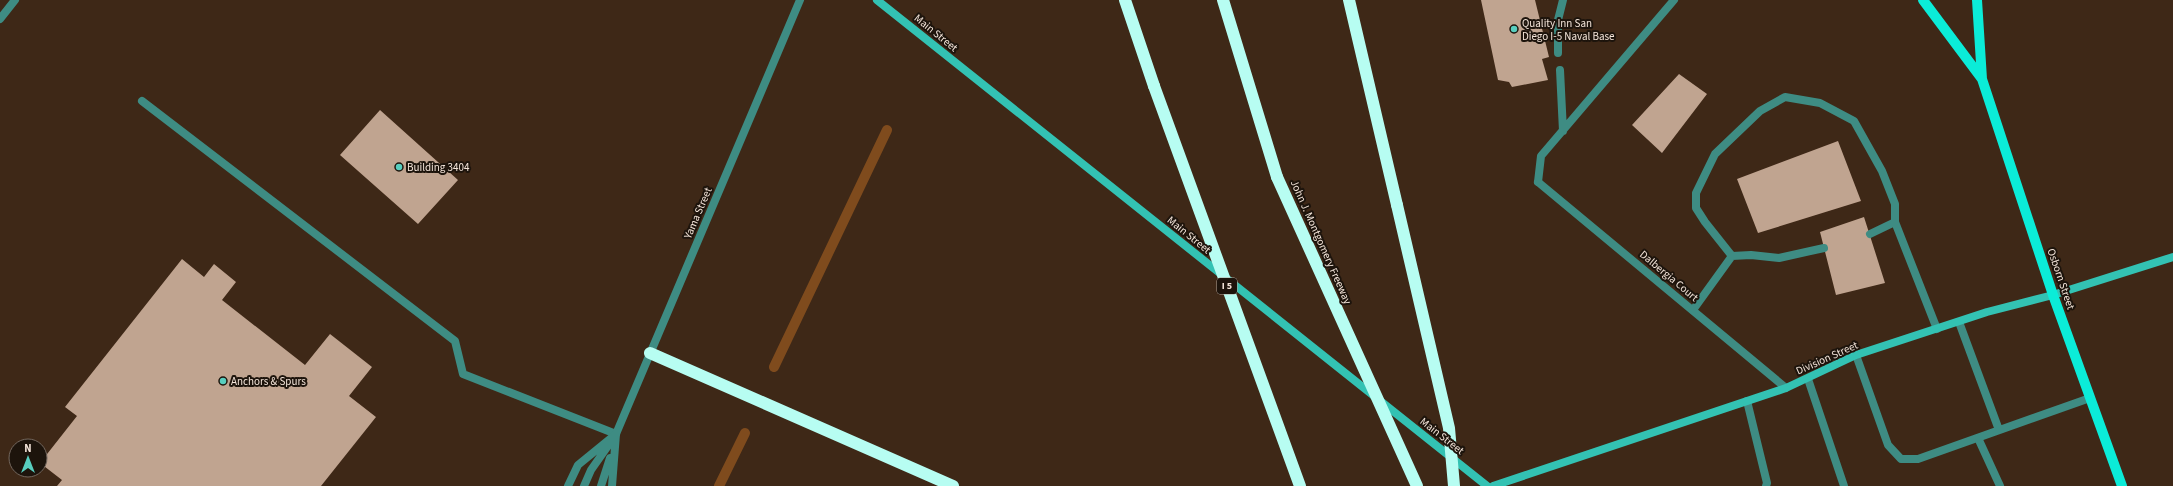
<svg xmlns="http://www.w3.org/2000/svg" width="2173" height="486" font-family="'Source Sans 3',sans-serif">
<rect width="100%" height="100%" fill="#3e2817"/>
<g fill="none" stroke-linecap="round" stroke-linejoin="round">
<path stroke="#7f4b1d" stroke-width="10" d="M774 367 887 130
M719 486 745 433"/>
</g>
<path fill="#c0a490" d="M1481 0H1535L1549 57 1542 59 1548 80 1512 87 1509 82 1498 80Z
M1679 74 1707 94 1662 153 1632 125Z
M380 110 458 180 418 224 340 155Z
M1838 141 1861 201 1758 233 1737 179Z
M1864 217 1885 283 1836 295 1820 232Z
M182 259 204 277 214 264 236 282 222 300 305 365 330 334 372 367 349 396 376 417 321 486H57L62 480 40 463 77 416 65 407Z"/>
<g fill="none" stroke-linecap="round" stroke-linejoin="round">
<path stroke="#3e8c83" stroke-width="8" d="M0 19 15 0
M1558 53V20L1563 0
M1560 70 1563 131
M142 101 455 341 463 374 616 434
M1538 182 1541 156 1674 0
M1895 222 1937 329
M1732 256 1705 222 1696 208V193L1715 154 1760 111 1785 97 1820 103 1854 121 1882 171 1895 204V222L1870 234
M1693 310 1732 256 1751 255 1779 258 1824 248
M1959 322 1999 430
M1856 355 1888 445 1901 459H1918L2090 398
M1808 379 1844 486
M1747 401 1767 483 1766 486
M1978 438 2000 486"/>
<path stroke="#3e8c83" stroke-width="8" d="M1538 182 1786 388"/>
<path stroke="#3e8c83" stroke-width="8" d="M568 486 578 465 616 434
M584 486 591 470 610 443
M601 486 610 458
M612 486 616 434 800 0"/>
<path stroke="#33c2b3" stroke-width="8" d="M877 0 1487 486
M1493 486 1786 388 1856 355 1987 312 2053 295 2173 257"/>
<path stroke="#0becd8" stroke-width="10" d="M1923 0 1982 79
M1977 0 1982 79 2053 295 2122 486"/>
<path stroke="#b7fdf2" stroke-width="12" d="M1125 0 1154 86
M1223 0 1277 177
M1349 0 1397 205
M650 353 953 486"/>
<path stroke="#b7fdf2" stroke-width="12" d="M1154 86 1300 486
M1277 177 1417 486
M1397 205 1449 428 1454 486"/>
</g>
<g fill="#58cebf" stroke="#1d140c" stroke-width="1.5">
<circle cx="1514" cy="29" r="4"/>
<circle cx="399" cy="167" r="4"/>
<circle cx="223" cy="381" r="4"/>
</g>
<g text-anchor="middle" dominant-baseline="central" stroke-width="4" stroke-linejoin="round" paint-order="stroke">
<rect fill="#1d140c" stroke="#b3a69c" stroke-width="1" x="1217" y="278" width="20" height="16" rx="3"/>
<g font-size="10" font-weight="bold" fill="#f3e4d9">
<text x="1227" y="286">I 5</text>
</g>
<g font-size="11" fill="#f3e4d9" stroke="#1d140c" text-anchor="start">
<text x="1522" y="23">Quality Inn San<tspan x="1522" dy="13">Diego I-5 Naval Base</tspan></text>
<text x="407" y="167">Building 3404</text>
<text x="231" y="381">Anchors &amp; Spurs</text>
</g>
<g font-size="11" fill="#f3e4d9" stroke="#1d140c">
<text transform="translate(936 33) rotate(39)">Main Street</text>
<text transform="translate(698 213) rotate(-67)">Yama Street</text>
<text transform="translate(1189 235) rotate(39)">Main Street</text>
<text transform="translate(1321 242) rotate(66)">John J. Montgomery Freeway</text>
<text transform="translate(1669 276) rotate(40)">Dalbergia Court</text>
<text transform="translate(2061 279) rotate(71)">Osborn Street</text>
<text transform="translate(1827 358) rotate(-24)">Division Street</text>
<text transform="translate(1442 436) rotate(38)">Main Street</text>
</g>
</g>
<g transform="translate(28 458)"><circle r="19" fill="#1d140c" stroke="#73675e"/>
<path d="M0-3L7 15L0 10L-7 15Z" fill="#58cebf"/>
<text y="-6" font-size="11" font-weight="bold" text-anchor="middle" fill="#f3e4d9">N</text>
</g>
</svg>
